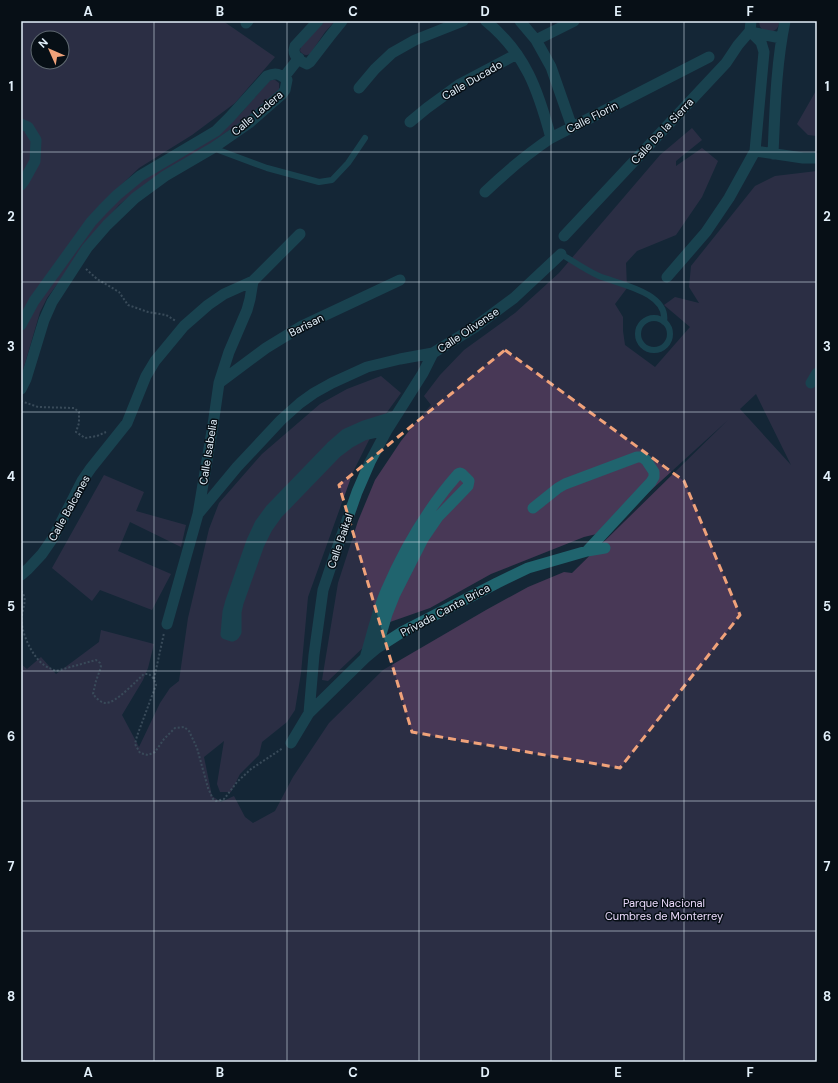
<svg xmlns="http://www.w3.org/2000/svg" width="838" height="1083" font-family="'DM Sans',sans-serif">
<rect width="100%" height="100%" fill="#142736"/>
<path fill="#483856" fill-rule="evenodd" d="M21 21H223L275 57 235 103 192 135 139 168 95 210 21 315ZM38 38H62V62H38Z
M325 21H335L325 32 310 54C306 56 303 55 300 51L301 46Z
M759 21H780C778 28 777 30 770 32 762 29 760 30 759 21Z
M272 80H275L279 83V89L278 91 245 119 207 146 144 185 119 205 98 229 47 298 40 312 21 377V337L23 330 39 302 94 226 116 202 140 182 224 129 241 113 269 81Z
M817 89V136L808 135 797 124Z
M692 128 702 140 676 161V166L702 148 718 161 702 197 676 235 637 251 626 263 627 288 615 304 623 317V331L625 345 655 367 690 327 664 305 675 297 699 303 689 287 691 266 755 186 775 176 817 171V1062H21V664L27 669 41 657 56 674 99 642 101 630 154 644 148 668 143 680 122 715 139 747 160 703 170 688 179 681 188 618 209 529 219 503 262 454 320 404 347 389 381 376 401 393 374 430 353 472 308 597 301 673 295 710 287 722 262 742 259 755 240 774 231 792H220L217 784 224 741 204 757 212 796 221 802 234 796 245 817 253 823 275 811 293 777 329 723 383 670 486 610 528 587 564 572 572 573 728 420 605 532 584 537 491 574 430 608 390 622 328 681 322 680 338 583 358 521 375 480 401 441 416 422 431 405 424 396 440 375 464 350 515 313 559 273 660 155ZM756 394 791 465 740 409Z
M104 475 144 492 136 511 186 525 181 547 130 522 118 551 171 574 152 610 100 590 92 601 52 568Z"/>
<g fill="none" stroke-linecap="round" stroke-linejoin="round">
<path stroke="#667784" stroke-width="2" stroke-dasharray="2 2" stroke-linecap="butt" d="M86 269 97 279 119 292 128 305 148 312 166 315 176 321
M21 401 38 407 74 408 79 412V423L76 432 85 438 97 436 106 432
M21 591C28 599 23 606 22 615 19 629 32 657 44 665 48 668 52 669 56 671L96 660 100 663 101 667 96 681 93 694C96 698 101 703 106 703 116 703 136 681 144 674H149L154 679 156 685 137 736 135 744 140 753 148 755 155 752 164 739 175 728 184 727 189 731 197 748 208 788 213 799 216 801 224 799 228 794 237 782 251 769 283 748
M154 679 164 633"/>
<path stroke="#20646e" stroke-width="6" d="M213 148 267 168 319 182 332 180 348 163 365 138
M561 254C573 261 587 271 599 276 618 284 669 292 664 322
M638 334a16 16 0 1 1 32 0a16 16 0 1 1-32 0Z"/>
<path stroke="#20646e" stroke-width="11" d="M318 21 295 46 294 50C294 57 301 62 307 64L310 62 330 36 342 21
M486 21C526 54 538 90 551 138
M520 21 536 40 551 67 572 127
M246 23 248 21
M750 32 781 38
M536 40 574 21
M284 77 299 58
M359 88 375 69 392 53 415 40 463 21
M410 122 427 108 460 84 517 54
M21 124 28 127 36 140 35 161 24 181 21 185
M755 151 803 158H817
M773 154C775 110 776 64 785 21
M485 192C506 172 527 154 551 138L709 57
M564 236 726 63 738 45 750 31 751 21
M667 277 706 232 729 198 755 151 764 52 761 42 750 31
M21 325 34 301 91 222 103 209 117 195 140 176 216 131 230 117 267 76C276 72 280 74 287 80L285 90 282 94 249 123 213 148 165 176 135 198 107 225 87 248 52 302 44 320 26 379 21 389
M219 383 266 348 302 326 400 280
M811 383 817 373
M387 430 364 435 349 443 337 452 277 514 267 528 259 544 238 603 236 612V632L234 635 232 636 226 634 228 612 231 601 252 541 260 524 271 509 331 447 346 434 364 426 396 416
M533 508 558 488 565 484 637 457H642L646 460 654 472V477L651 482 587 551
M198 514 237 467 281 420 300 403 314 393 332 383 367 367 400 359 433 353 475 327 514 298 561 254
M21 575 28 569 42 554 53 538 82 481 91 468 127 423 146 376 155 361 184 326 208 305 224 294 253 281 300 234
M167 624 198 514 213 425 219 383 229 352 247 310 250 299 253 281
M365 658C372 635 377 612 386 591 404 549 428 508 458 474L460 473 462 474 469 481 468 486 438 517 423 539 395 594 387 614 377 648
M309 713 365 658 377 648 402 632 497 583 528 568 587 551 605 548
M291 743 309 713 314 655 323 590 333 560 357 492 370 462 387 430 423 373 433 353"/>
</g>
<path d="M0 0H838V1083H0ZM505 350 684 481 740 615 620 768 412 732 339 485Z" fill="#142736" fill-opacity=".55" fill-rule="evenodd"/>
<path fill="none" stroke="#f0a27a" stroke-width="3" stroke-dasharray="8 5" stroke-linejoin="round" d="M505 350 684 481 740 615 620 768 412 732 339 485Z"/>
<path fill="none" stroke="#e3f0fa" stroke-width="1" stroke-opacity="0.55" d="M154 21V1062M287 21V1062M419 21V1062M551 21V1062M684 21V1062M21 152H817M21 282H817M21 412H817M21 542H817M21 671H817M21 801H817M21 931H817"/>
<g text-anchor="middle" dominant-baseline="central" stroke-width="3" stroke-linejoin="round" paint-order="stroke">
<g font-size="11" fill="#e3f0fa" stroke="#070f16">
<text transform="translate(472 80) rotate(-30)">Calle Ducado</text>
<text transform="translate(257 113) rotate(-40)">Calle Ladera</text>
<text transform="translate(592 117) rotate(-27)">Calle Florin</text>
<text transform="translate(662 131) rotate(-47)">Calle De la Sierra</text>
<text transform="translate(306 325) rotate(-27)">Barisan</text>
<text transform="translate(468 330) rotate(-34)">Calle Olivense</text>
<text transform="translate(208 452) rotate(-81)">Calle Isabelia</text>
<text transform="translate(69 508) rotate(-61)">Calle Balcanes</text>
<text transform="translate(340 541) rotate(-71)">Calle Baikal</text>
<text transform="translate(445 610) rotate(-28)">Privada Canta Brica</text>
</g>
<g font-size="11" fill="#ead9fa" stroke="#070f16">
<text x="664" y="903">Parque Nacional<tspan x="664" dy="13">Cumbres de Monterrey</tspan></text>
</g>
</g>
<rect width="838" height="1083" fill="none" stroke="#070f16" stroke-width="44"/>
<g transform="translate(50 50) rotate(315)"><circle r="19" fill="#070f16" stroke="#5f6971"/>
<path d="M0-3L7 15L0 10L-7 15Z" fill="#f0a27a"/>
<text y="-6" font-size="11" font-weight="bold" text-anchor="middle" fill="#e3f0fa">N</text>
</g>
<rect x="22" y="22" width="794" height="1039" fill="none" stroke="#e3f0fa" stroke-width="1.5"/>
<g font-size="13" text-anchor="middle" font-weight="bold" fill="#e3f0fa">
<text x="88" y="16">A</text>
<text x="220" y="16">B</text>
<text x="353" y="16">C</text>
<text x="485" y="16">D</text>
<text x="618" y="16">E</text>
<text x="750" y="16">F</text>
<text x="11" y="91">1</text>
<text x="827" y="91">1</text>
<text x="11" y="221">2</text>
<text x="827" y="221">2</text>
<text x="11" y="351">3</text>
<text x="827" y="351">3</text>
<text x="11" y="481">4</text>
<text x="827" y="481">4</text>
<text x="11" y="611">5</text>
<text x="827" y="611">5</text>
<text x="11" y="741">6</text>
<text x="827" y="741">6</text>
<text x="11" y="871">7</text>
<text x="827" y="871">7</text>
<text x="11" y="1001">8</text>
<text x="827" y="1001">8</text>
<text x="88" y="1077">A</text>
<text x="220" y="1077">B</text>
<text x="353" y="1077">C</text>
<text x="485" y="1077">D</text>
<text x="618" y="1077">E</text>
<text x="750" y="1077">F</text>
</g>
</svg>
